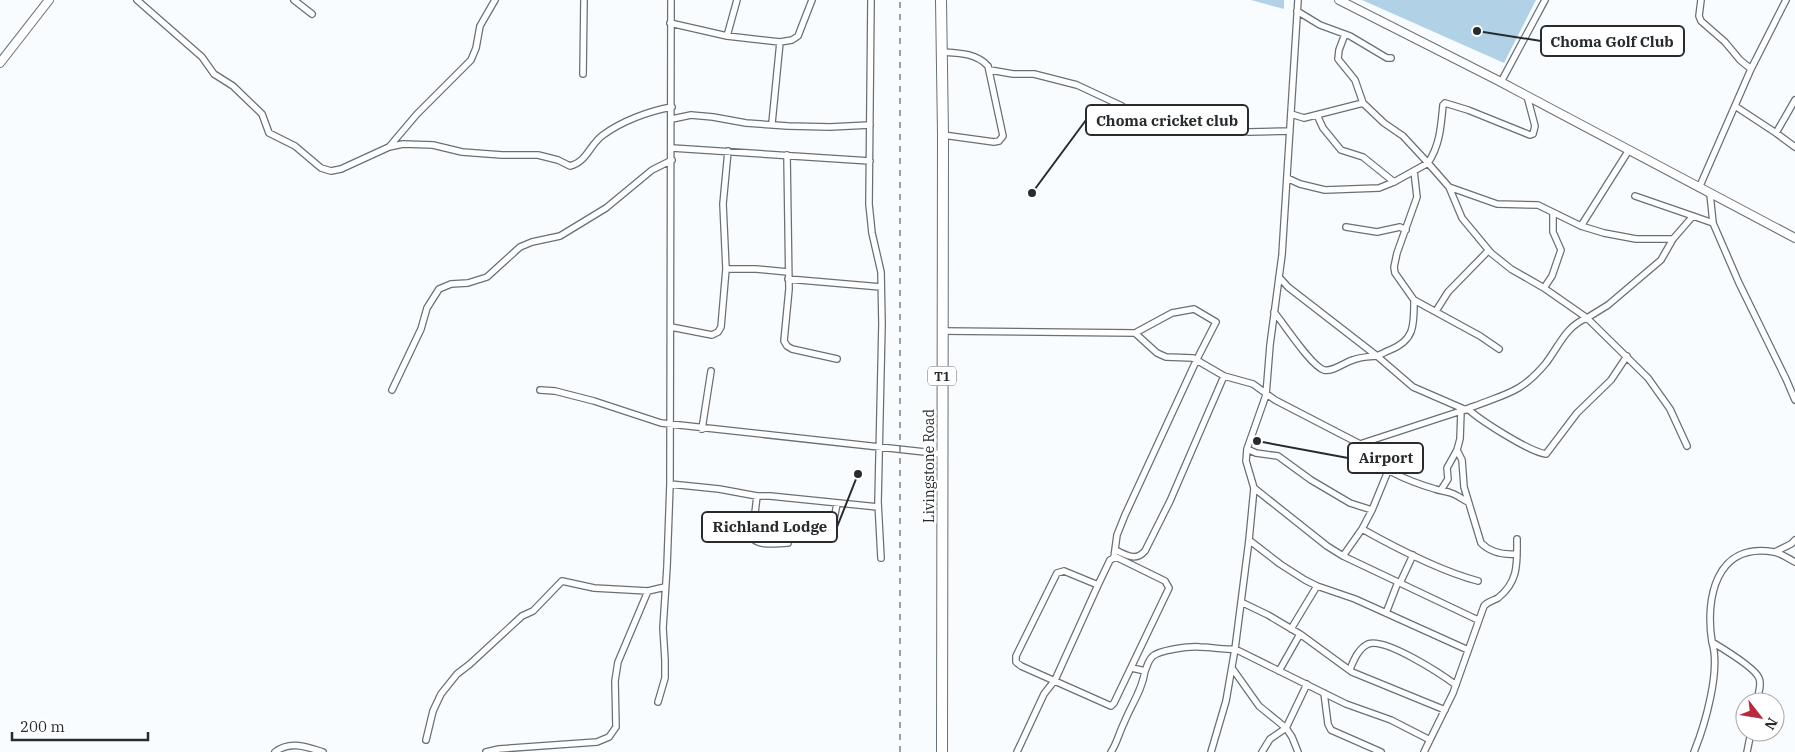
<svg xmlns="http://www.w3.org/2000/svg" width="1795" height="752" font-family="'IBM Plex Serif',serif">
<rect width="100%" height="100%" fill="#f8fcff"/>
<path fill="#b1d2e6" d="M1251 0H1284V9Z
M1362 0H1536L1504 63Z"/>
<g fill="none" stroke-linecap="round" stroke-linejoin="round">
<defs>
<path id="street" d="M137 0 202 57 214 74 233 86 262 114 269 133 295 146 321 168 331 171 341 169 389 147 403 144 433 145 462 152 502 155H538L558 160 570 166C587 162 590 144 603 135 622 121 649 111 672 107
M294 0 312 14
M871 0 869 204 872 233 881 272 882 324 878 502 881 558
M1701 0 1699 16 1701 21 1725 42 1740 60 1751 69
M1297 11 1320 25 1350 36 1387 58H1391
M670 23 727 36 780 42 772 123
M1345 34 1339 50 1338 59 1355 80 1363 103
M727 36 737 0
M780 42 792 40 798 36 812 0
M942 52C959 53 976 53 988 66L1003 136 999 141 994 142 943 135
M990 70 1013 74H1034L1077 85 1122 106 1152 130 1174 131 1230 129 1249 132 1290 131
M583 74 584 0
M1501 82 1545 0
M1735 106 1776 133 1795 147
M1291 114 1304 118 1363 103 1384 123 1403 136 1428 163C1440 145 1441 126 1443 105L1445 103 1468 110 1530 135 1533 134 1535 126 1527 96
M1317 115 1323 128 1341 150 1363 157 1394 182
M672 119 691 115 713 117 746 123 788 126 830 127 870 125
M1776 133 1795 100
M389 147 417 114 471 60 476 48 480 26 495 0
M672 148 870 161
M787 155 789 289 784 341 787 346 792 349 837 359
M1414 171 1417 197 1397 253 1394 267 1395 273 1414 300 1480 336 1499 349
M1287 178 1300 184 1325 190 1379 188 1394 182 1428 163 1449 187
M1699 188 1751 69 1786 0
M1710 194 1713 223 1739 283 1786 379 1795 400
M1635 196 1693 216
M1581 226 1629 150
M1346 227 1377 232 1400 227 1406 230
M726 269H756L788 272
M1279 277 1288 287 1377 356 1413 387 1466 410
M788 279 881 287
M1544 288 1552 276 1561 250 1553 232V213
M1436 311 1448 292 1488 251
M1274 312C1285 325 1311 366 1324 370 1333 372 1345 362 1353 360 1360 357 1368 357 1376 356 1380 355 1385 352 1390 350 1415 340 1414 325 1414 300
M671 327 712 335 718 332 721 327 726 269 723 204 728 151
M942 331 1135 333 1172 313 1194 309 1216 322 1197 359 1125 515 1117 535 1114 557
M1135 333 1157 353 1166 357 1193 358 1224 376 1253 384 1275 400 1360 444 1461 411 1460 439 1457 450 1462 460 1464 487 1481 543C1491 553 1504 555 1517 554
M392 390 421 329 427 308 439 289 451 284 468 283 487 277 520 247 532 242 560 236 606 208 652 170 672 160
M540 390 555 391 594 401 661 423 943 454
M1468 409C1481 421 1530 452 1546 454L1577 413 1611 380 1627 356
M1461 411C1466 410 1470 407 1475 406 1508 393 1522 392 1546 363 1559 346 1566 326 1587 318L1544 288 1511 269 1491 253 1462 218 1449 187 1497 204 1538 205 1581 226 1604 233 1636 239H1673
M702 429 711 371
M1360 444C1368 466 1414 483 1435 489 1440 491 1446 491 1451 493 1457 495 1462 499 1468 502
M1687 446 1670 409 1648 378 1587 318 1608 305 1661 260 1673 239 1693 216 1713 223
M1247 449 1256 453 1278 456 1311 480 1350 503 1372 510
M1388 471 1372 510 1362 529C1396 548 1440 571 1478 581
M670 484 719 489 757 496H770L878 507
M1254 488 1327 546 1343 556 1362 529
M1441 490 1448 479 1447 468 1457 450
M757 496 752 538C760 547 777 543 788 543
M830 539 837 504
M1249 540 1280 564 1305 580 1317 586 1355 599 1468 650
M1115 550C1127 555 1135 562 1145 551L1170 501 1224 376
M1775 552 1791 544 1795 540
M1343 556 1478 620
M1400 583 1413 555
M1241 602 1268 615 1300 634 1352 672 1445 710
M1386 613 1398 582
M1291 629 1317 586
M1132 668 1145 671C1147 667 1148 661 1152 657 1158 650 1190 646 1200 647 1212 647 1223 650 1235 649L1346 704 1391 720 1430 740
M1232 668 1259 706 1286 728 1307 684
M1350 669C1354 660 1358 649 1368 644 1385 637 1441 674 1456 685
M1279 671 1300 634
M1324 693 1328 724 1331 730 1381 752
M658 702 665 678V660L663 628 667 567 670 484 671 0
M1756 702C1758 695 1762 685 1759 678 1755 668 1722 648 1712 642 1705 598 1716 542 1774 552 1781 553 1789 559 1795 562
M426 740 433 711 441 694 457 674 470 664 522 616 533 611 562 581 594 588 648 591 665 587
M275 752C290 740 307 747 323 752
M486 752 499 749 597 742 609 737 616 727 615 681 618 662 648 591
M1017 752 1044 694 1055 680 1098 585 1064 571 1057 573 1016 656V662L1021 666 1111 706 1114 703 1169 588 1165 581 1116 557 1110 560 1098 585
M1111 752C1117 743 1119 733 1124 723 1131 705 1142 691 1145 671
M1211 752 1226 701 1235 649 1249 540 1254 488 1246 461 1247 449 1266 395 1270 345 1282 255 1298 0
M1262 752 1270 739 1286 728 1292 737 1298 752
M1424 752 1453 693 1484 606C1488 601 1493 601 1498 598 1519 581 1517 563 1517 539
M1694 752C1705 725 1721 670 1712 642
M1747 752 1751 732"/>
<path id="secondary" d="M1339 0 1497 80 1795 238
M0 63 49 0"/>
<path id="highway" d="M941 0 943 135 942 752"/>
</defs>
<use href="#street" stroke="#677076" stroke-width="8"/>
<use href="#secondary" stroke="#677076" stroke-width="10"/>
<use href="#highway" stroke="#677076" stroke-width="12"/>
<use href="#street" stroke="#fff" stroke-width="5.5"/>
<use href="#secondary" stroke="#fff" stroke-width="8"/>
<use href="#highway" stroke="#fff" stroke-width="10"/>
<path stroke="#404447" stroke-width="1" stroke-dasharray="6 6" stroke-linecap="butt" d="M900 752V0"/>
</g>
<g text-anchor="middle" dominant-baseline="central" stroke-width="5" stroke-linejoin="round" paint-order="stroke">
<rect fill="#fff" stroke="#686b6d" stroke-width="1" x="928" y="366.5" width="28" height="19" rx="4"/>
<g font-size="12" font-weight="bold" fill="#272b2e">
<text x="942" y="376">T1</text>
</g>
<g font-size="14" fill="#272b2e" stroke="#fff">
<text transform="translate(929 466) rotate(-90)">Livingstone Road</text>
</g>
</g>
<path fill="none" stroke="#272b2e" stroke-width="2" d="M1477 31L1541 41M1032 193L1086 120M1257 441L1348 458M858 474L837 527"/>
<g fill="#272b2e" stroke="#fff" stroke-width="2">
<circle cx="1477" cy="31" r="5"/>
<circle cx="1032" cy="193" r="5"/>
<circle cx="1257" cy="441" r="5"/>
<circle cx="858" cy="474" r="5"/>
</g>
<g fill="#fff" stroke="#272b2e" stroke-width="2">
<rect x="1541" y="26" width="143" height="30" rx="5"/>
<rect x="1086" y="105" width="162" height="30" rx="5"/>
<rect x="1348" y="443" width="75" height="30" rx="5"/>
<rect x="702" y="512" width="135" height="30" rx="5"/>
</g>
<g font-size="15" text-anchor="middle" font-weight="bold" fill="#272b2e">
<text x="1612" y="47">Choma Golf Club</text>
<text x="1167" y="126">Choma cricket club</text>
<text x="1386" y="463">Airport</text>
<text x="770" y="532">Richland Lodge</text>
</g>
<g transform="translate(1760 717) rotate(121)"><circle r="24" fill="#ffffff" stroke="#a9aaab"/>
<path d="M0-4L9 19L0 12L-9 19Z" fill="#b9283e"/>
<text y="-8" font-size="14" font-weight="bold" text-anchor="middle" fill="#272b2e">N</text>
</g>
<path d="M12 732v8h136v-8" fill="none" stroke="#272b2e" stroke-width="2.5"/>
<text x="20" y="732" font-size="15" fill="#272b2e" stroke="#ffffff" stroke-width="4" paint-order="stroke">200 m</text>
</svg>
